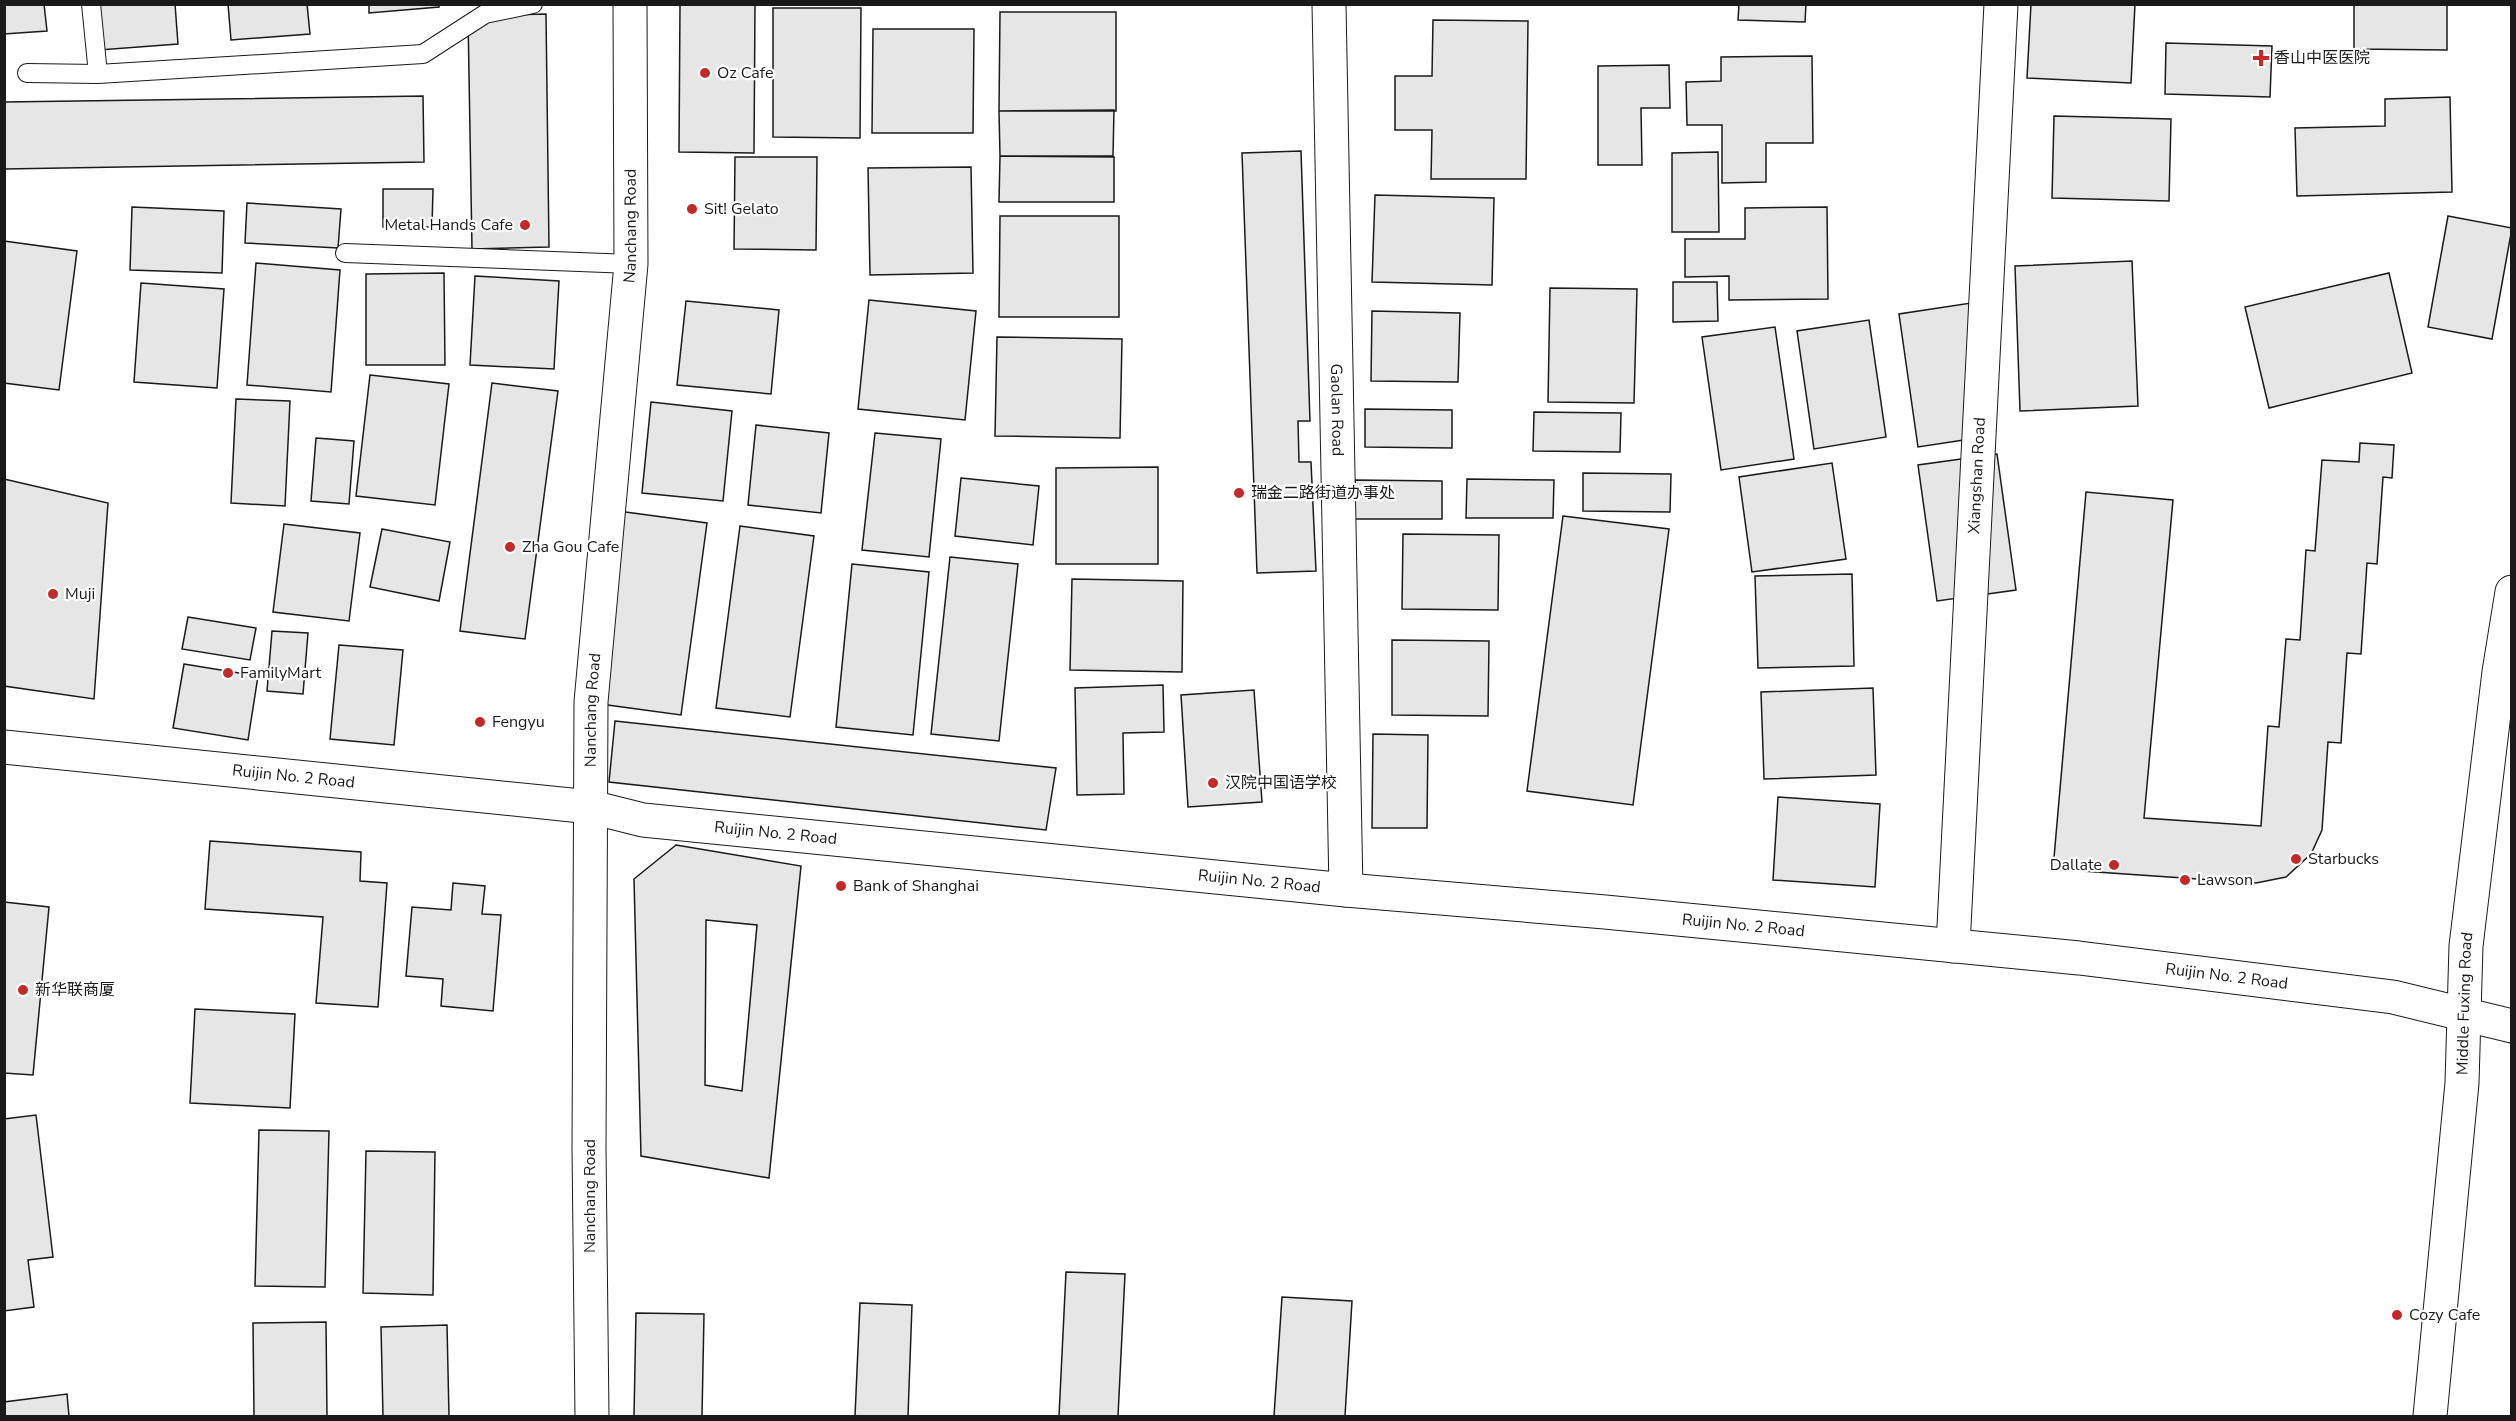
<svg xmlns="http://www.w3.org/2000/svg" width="2516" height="1421" font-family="'Nunito Sans','Noto Sans SC',sans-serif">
<rect width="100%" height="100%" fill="#fff"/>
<path fill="#e6e6e6" stroke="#1a1a1a" stroke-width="1.5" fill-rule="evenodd" d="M4 4H44L47 31 4 34Z
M95 4H175L178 44 99 50Z
M228 4H307L310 34 231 40Z
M369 4H439V7L369 13Z
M680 4H755L754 153 679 152Z
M1739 4H1806L1805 22 1738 20Z
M2031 4H2135L2131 83 2027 78Z
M2354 4H2447V50L2354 49Z
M773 8H861L860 138 773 137Z
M1000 12H1116V111H999Z
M546 14 549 247 472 249 468 16Z
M1433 20 1528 21 1526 179H1431L1432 130H1395V76H1432Z
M873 29H974L973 133H872Z
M2166 43 2272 46 2270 97 2165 94Z
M1812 56 1813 143H1766V182L1722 183V125H1687L1686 82 1721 81V57Z
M1669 65 1670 108H1641L1642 165H1598V66Z
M423 96 424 162 4 169V102Z
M2450 97 2452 192 2297 196 2295 128 2385 126V99Z
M1114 110 1113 156H1000L999 111Z
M2054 116 2171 119 2169 201 2052 198Z
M1301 151 1310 421H1298L1299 462H1311L1316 571 1257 573 1242 153Z
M1718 152 1719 232H1672V153Z
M1000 156 1114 157V202H999Z
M735 157H817L816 250 734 249Z
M971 167 973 273 870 275 868 168Z
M383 189H433L432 227H383Z
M1375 195 1494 198 1492 285 1372 282Z
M247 203 341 209 338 248 245 243Z
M132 207 224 211 222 273 130 270Z
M1827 207 1828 299 1729 300V276L1685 277V239H1745V208Z
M1000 216H1119V317H999Z
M2448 216 2512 228 2492 339 2428 327Z
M4 241 77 251 59 390 4 383Z
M2132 261 2138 406 2020 411 2015 266Z
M256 263 340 270 331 392 247 385Z
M444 273 445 365H366V274Z
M2389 273 2412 373 2269 408 2245 307Z
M475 276 559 281 554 369 470 365Z
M1673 282H1717L1718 321 1673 322Z
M141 283 224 289 217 388 134 382Z
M1550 288 1637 289 1634 403 1548 402Z
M869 300 976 311 965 420 858 409Z
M686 301 779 310 771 394 677 385Z
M1971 303 1990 436 1918 447 1899 314Z
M1372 311 1460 313 1458 382 1371 381Z
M1869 320 1886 437 1814 449 1797 331Z
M1775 327 1794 459 1721 470 1702 337Z
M997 337 1122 339 1120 438 995 436Z
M370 375 449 384 435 505 356 496Z
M492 383 558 391 525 639 460 631Z
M236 399 290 401 285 506 231 503Z
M651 402 732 411 723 501 642 493Z
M1365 409 1452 410V448L1365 447Z
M1534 412 1621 413 1620 452 1533 451Z
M756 425 829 433 821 513 748 505Z
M875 433 941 439 929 557 862 550Z
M316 438 354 441 349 504 311 501Z
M2360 443 2394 445 2392 478 2383 477 2377 564 2367 563 2361 654 2347 653 2341 743 2328 742 2322 830 2311 854 2286 877 2256 883 2053 869 2086 492 2173 500 2144 818 2261 826 2268 726 2279 727 2286 639 2300 640 2306 550 2315 551 2322 460 2359 462Z
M1997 454 2016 590 1937 601 1918 465Z
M1832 463 1846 559 1752 572 1739 477Z
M1158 467V564H1056V468Z
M1583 473 1671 474 1670 512 1583 511Z
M961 478 1039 486 1033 545 955 536Z
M4 479 108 503 94 699 4 686Z
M1467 479 1554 480 1553 518H1466Z
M1355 480 1442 481V519H1355Z
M618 511 707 523 681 715 593 703Z
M1563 516 1669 529 1633 805 1527 791Z
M284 524 360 533 349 621 273 612Z
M740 526 814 536 790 717 716 708Z
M382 529 450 542 439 601 370 587Z
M1403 534 1499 535 1498 610 1402 609Z
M950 557 1018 564 999 741 931 734Z
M852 564 929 572 913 735 836 727Z
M1852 574 1854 666 1758 668 1755 576Z
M1072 579 1183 581 1182 672 1070 670Z
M188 617 256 628 250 660 182 649Z
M272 631 308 633 303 694 267 691Z
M1392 640 1489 641 1488 716 1392 715Z
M339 645 403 650 394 745 330 739Z
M184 664 258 676 248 740 173 728Z
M1163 685 1164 732 1123 733 1124 794 1077 795 1075 688Z
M1873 688 1876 775 1764 779 1761 692Z
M1254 690 1262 802 1188 807 1181 695Z
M615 721 1056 768 1046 830 609 782Z
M1373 734 1428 735 1427 828H1372Z
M1778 797 1880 804 1875 887 1773 880Z
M210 841 361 852 360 881 387 883 378 1007 316 1003 323 917 205 909Z
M676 845 801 866 769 1178 641 1156 634 879ZM706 920 757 925 742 1091 705 1085Z
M453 883 485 886 482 914 501 915 493 1011 441 1006 443 979 406 976 412 907 451 910Z
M4 902 49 907 33 1075 4 1073Z
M195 1009 295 1014 290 1108 190 1103Z
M36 1115 53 1257 28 1260 34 1307 4 1311V1119Z
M259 1130 329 1131 325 1287 255 1286Z
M366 1151 435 1152 433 1295 363 1293Z
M1066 1272 1125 1274 1118 1416H1059Z
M1282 1297 1352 1301 1345 1416H1274Z
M860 1303 912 1305 908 1416H855Z
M636 1313 704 1314 702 1416H634Z
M326 1322 327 1416H254L253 1323Z
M447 1325 449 1416H383L381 1327Z
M67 1394 69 1416H4V1402Z"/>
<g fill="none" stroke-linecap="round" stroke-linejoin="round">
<defs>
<path id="service" d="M91 4 98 74
M27 73 98 74 423 54 485 14 533 4
M345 253 631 264"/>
<g id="minor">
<path id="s1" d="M1329 4 1346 890"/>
<path id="s2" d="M1953 946 2001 4"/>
<path id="s3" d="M592 1416 589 1148 591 702 631 264 630 4"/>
</g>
<g id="secondary">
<path id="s4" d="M4 747 591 807 643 820 1346 890 1605 912 2079 958 2393 997 2512 1026"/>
<path id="s5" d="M2430 1416 2462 1083 2466 946 2499 672 2512 592"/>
</g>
</defs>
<use href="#service" stroke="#1a1a1a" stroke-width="20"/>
<use href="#minor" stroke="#1a1a1a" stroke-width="35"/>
<use href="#secondary" stroke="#1a1a1a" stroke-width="35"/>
<use href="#service" stroke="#fff" stroke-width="18"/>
<use href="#minor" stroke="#fff" stroke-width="33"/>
<use href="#secondary" stroke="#fff" stroke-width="33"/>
</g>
<g fill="#c62828" stroke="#fff" stroke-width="2">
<path d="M2258 49h6v6h6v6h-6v6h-6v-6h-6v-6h6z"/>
<circle cx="705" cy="73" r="6"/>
<circle cx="692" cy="209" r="6"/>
<circle cx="525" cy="225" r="6"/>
<circle cx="1239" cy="493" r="6"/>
<circle cx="510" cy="547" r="6"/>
<circle cx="53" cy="594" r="6"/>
<circle cx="228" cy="673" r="6"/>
<circle cx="480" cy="722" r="6"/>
<circle cx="1213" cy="783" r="6"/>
<circle cx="2296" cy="859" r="6"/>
<circle cx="2114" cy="865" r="6"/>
<circle cx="2185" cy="880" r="6"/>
<circle cx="841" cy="886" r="6"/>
<circle cx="23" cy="990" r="6"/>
<circle cx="2397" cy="1315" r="6"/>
</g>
<g text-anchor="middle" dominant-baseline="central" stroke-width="4.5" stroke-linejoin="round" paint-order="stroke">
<g font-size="16" fill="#1a1a1a" stroke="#fff" text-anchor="start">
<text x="2274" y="58">香山中医医院</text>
<text x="717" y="73">Oz Cafe</text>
<text x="704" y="209">Sit! Gelato</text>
<text x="513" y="225" text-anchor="end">Metal Hands Cafe</text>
<text x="1251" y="493">瑞金二路街道办事处</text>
<text x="522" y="547">Zha Gou Cafe</text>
<text x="65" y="594">Muji</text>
<text x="240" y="673">FamilyMart</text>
<text x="492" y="722">Fengyu</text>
<text x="1225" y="783">汉院中国语学校</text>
<text x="2308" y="859">Starbucks</text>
<text x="2102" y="865" text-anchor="end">Dallate</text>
<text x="2197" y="880">Lawson</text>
<text x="853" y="886">Bank of Shanghai</text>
<text x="35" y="990">新华联商厦</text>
<text x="2409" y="1315">Cozy Cafe</text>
</g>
<g font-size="16" fill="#1a1a1a" stroke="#fff">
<text stroke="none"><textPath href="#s3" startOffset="1192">Nanchang Road</textPath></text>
<text stroke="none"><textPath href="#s1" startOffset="406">Gaolan Road</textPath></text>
<text stroke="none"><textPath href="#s2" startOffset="471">Xiangshan Road</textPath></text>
<text stroke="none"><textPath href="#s3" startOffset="706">Nanchang Road</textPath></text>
<text stroke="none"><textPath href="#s4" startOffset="291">Ruijin No. 2 Road</textPath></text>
<text stroke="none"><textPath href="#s4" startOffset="777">Ruijin No. 2 Road</textPath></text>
<text stroke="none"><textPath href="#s4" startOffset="1263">Ruijin No. 2 Road</textPath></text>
<text stroke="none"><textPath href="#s4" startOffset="1749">Ruijin No. 2 Road</textPath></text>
<text stroke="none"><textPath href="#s4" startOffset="2235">Ruijin No. 2 Road</textPath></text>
<text stroke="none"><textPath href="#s5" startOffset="414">Middle Fuxing Road</textPath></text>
<text transform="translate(590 1196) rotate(-90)">Nanchang Road</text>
</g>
</g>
<rect width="2516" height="1421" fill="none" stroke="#1a1a1a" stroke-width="12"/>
</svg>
